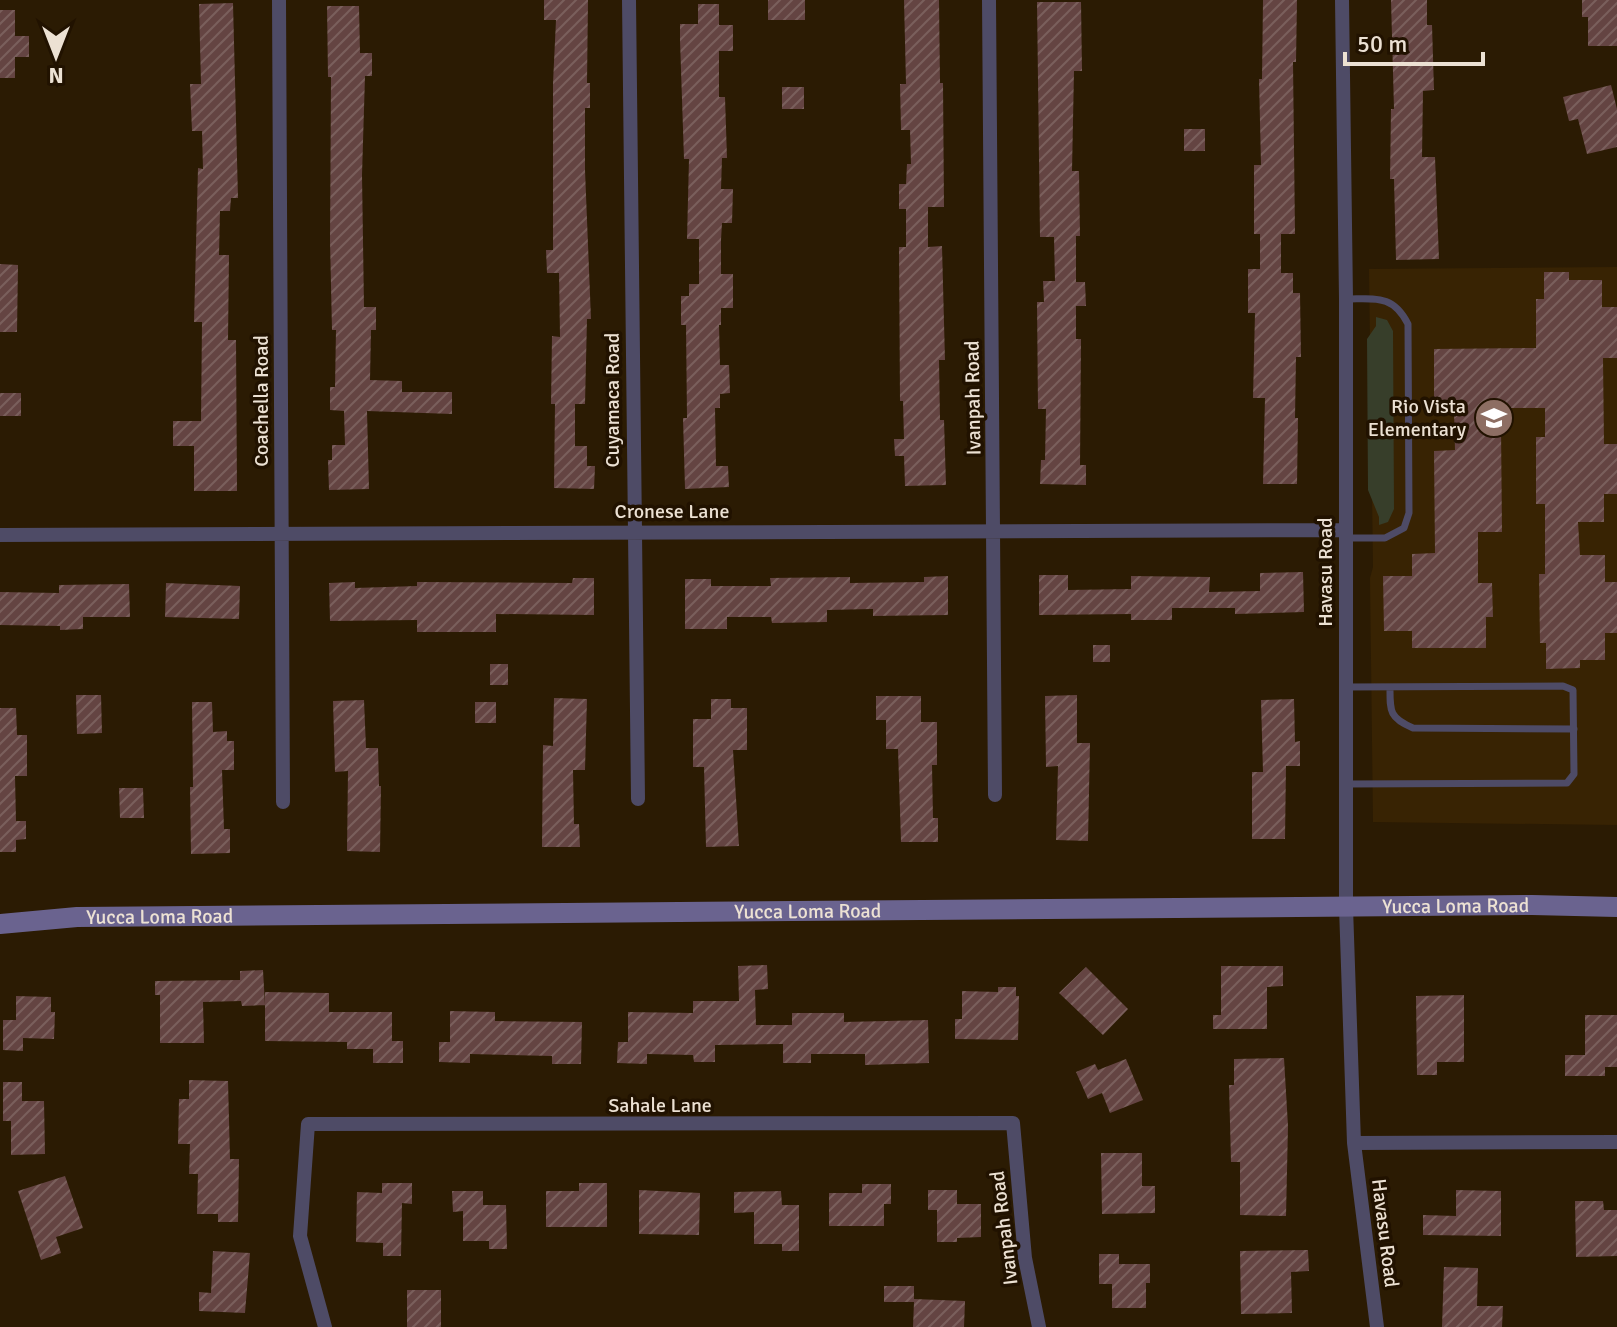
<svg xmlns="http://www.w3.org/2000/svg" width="1617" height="1327" font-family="Signika,sans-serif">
<defs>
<pattern id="building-hatch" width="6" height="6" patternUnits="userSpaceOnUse" patternTransform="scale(2)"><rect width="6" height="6" fill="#644442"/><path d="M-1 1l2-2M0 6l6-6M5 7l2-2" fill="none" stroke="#7a5f5c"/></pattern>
</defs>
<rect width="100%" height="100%" fill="#2b1b03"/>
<path fill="#382303" d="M1617 267V825L1373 822 1370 578 1373 567 1369 269Z"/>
<path fill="#373e2a" d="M1376 317 1387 320 1393 331 1394 509 1388 522 1379 525V517L1368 490 1367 339 1376 326Z"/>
<path fill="url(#building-hatch)" d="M544 0H588L587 83H590V108H585V170L591 319H587L585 404H575V446H587V466H595L594 489 554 488 555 404H551L552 336 560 337 559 273H547L546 250H553V83L556 20H544Z
M768 0H805V20H768Z
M904 0H939L940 83H943L944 207H928V247L942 246 945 360H939L940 420H944L946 485 905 486 904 456H895L894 439H904L903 401H900L899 247H906V209H899V184H906L907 164H911L910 130H901L900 84H906Z
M1263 0H1297L1296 62H1293L1295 234H1281V273H1293V293H1300L1301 357H1296L1295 418H1298L1297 484H1263L1265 398H1253L1255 313H1248V269H1260V234H1254V165H1261L1259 79H1262Z
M1391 0H1427V25H1432L1434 90 1423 91 1422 157H1435L1439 259 1396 260 1394 179H1390L1391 109H1394Z
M1582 0H1617V46H1588V17H1582Z
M1037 2H1081L1082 71H1074L1072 171H1079L1080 236H1076V282H1085L1086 306H1076V339H1081L1080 465H1086V485L1040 484 1041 460H1045L1046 409H1038L1037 302H1044L1043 281H1055L1054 237H1040Z
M233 3 238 198H231L230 211H220L219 255H229L228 340H236L237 491H194V446H173V421H201L202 322H194L198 168 203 169 202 131H192L190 84H201L199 4Z
M698 4H719V25H733V51H719V97H725L727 158H722L721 189H733L732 223H722L721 240V274H733V308H721V325H719L720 365H729L730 393 720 394V408H715L716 466H728L729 487 685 489 683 418H687L686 325H681V296H689V284H699V239H687L689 159H684L680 40V24H698Z
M327 6H359L360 53H372V76H365L362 175 364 307H376V330H371L370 380 402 381V392H452V414L367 411 369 489 329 490 328 460H332V445H345L344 411 330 410V387H335L336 330H332L330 241 331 77H328Z
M0 10H15V36H29V57H15V78H0Z
M1611 85 1617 109V147L1587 154 1578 119 1569 121 1563 97Z
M782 87H804V109H782Z
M1184 129H1205V151H1184Z
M0 264 18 265 17 332H0Z
M1544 272H1569V280H1602V307H1617V358H1603L1604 444H1617V494H1604V522H1578L1580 555H1605V582H1617V633H1605V660H1580V668L1546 669V643H1540L1539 574H1545V504H1536V437H1545V408H1506V427H1501L1502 532H1478V583H1492L1493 617H1486V648H1412V631H1384L1383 576H1412V554L1435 553 1434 451 1455 450 1454 409H1434V349L1536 348V299H1544Z
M0 393H21V416H0Z
M1303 572 1304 612 1235 614V608H1172V620H1131V614L1039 615V575H1068V590L1131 589V576L1210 577 1209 592 1260 591V573Z
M948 576V615L873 616V609L827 610V622L772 623 771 617H727V629H685V579H711V586H771L770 578 850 577V583L924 582V577Z
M573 578H594V615L496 614V632H417V620L330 621 329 583 355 582V588L417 586V582L572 583Z
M166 583 240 586 239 619 165 617Z
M129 584 130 617H83V629L60 630V626L0 625V592L59 593V585Z
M1093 645H1110V662H1093Z
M490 664H508V685H490Z
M76 695H101L102 733 77 734Z
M1077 695V743H1090L1088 841 1056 840 1058 766 1046 767 1045 696Z
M876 696H921V722H937V765H932L933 818H938V842H901L898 749H886V720H876Z
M554 698 587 699 585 770H573L574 824H579L580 847H542L543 745 553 746Z
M711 699H731V708H747V750H733L739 846 706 847 704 767H693V719H711Z
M1294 699 1295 742 1300 741V766H1286L1285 839H1252V772H1263L1261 700Z
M364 700 366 748H378L379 786H381L380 852 347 851 348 771 335 772 333 701Z
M192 702H212L213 732 227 731V741H234V770H222L224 829H230V853L191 854 190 787H193Z
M475 702H496V723H475Z
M0 708H16L17 735H27V776H15L16 821H26V839L16 840V852H0Z
M119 788H143L144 818H120Z
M767 965 768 989 755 990 756 1025H792V1013H844V1022L928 1020 929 1063 865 1065V1054H811V1063H783V1044L715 1045V1062H694L693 1055 647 1054V1064L617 1063 618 1042H628V1012L693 1013V1001H739L738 966Z
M1221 966H1283V986L1267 987V1029H1213V1015H1221Z
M1086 967 1128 1009 1103 1035 1059 993Z
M263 970 265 1005 242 1006 241 1001 203 1002 204 1043H160V995H155V981L240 980V971Z
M998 987H1016V996H1019L1018 1040 955 1039V1019H962V991L998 992Z
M265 992 329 993V1012H392V1041H403V1063H373V1049H347V1042L265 1041Z
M1464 995V1062H1437V1075H1417L1416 996Z
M16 996 51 997V1012H55L54 1039 23 1038V1051L3 1050V1020H16Z
M450 1011 495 1012V1021L582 1022 581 1064H552V1056L470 1054V1063L439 1062V1042H450Z
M1585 1015H1617V1067H1605V1076H1565V1055H1585Z
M1284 1058 1288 1126 1286 1216 1240 1215V1162H1231L1229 1085H1234V1059Z
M1126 1059 1143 1100 1110 1113 1102 1093 1088 1099 1076 1072 1095 1064 1098 1070Z
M189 1080 228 1081 230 1159H239L238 1222H218V1214H197L198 1174H189L190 1144H178L179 1099H189Z
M3 1082H22V1101H44L45 1154 11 1155V1121H3Z
M1101 1153H1142V1186H1155V1213L1102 1214Z
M65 1176 83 1228 56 1237 61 1253 41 1260 18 1191Z
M382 1183H412V1204L402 1203 401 1256H383V1243L356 1242 357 1192 382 1193Z
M579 1183H607V1227H546V1191H579Z
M862 1184H891V1204H884V1226H829V1193H862Z
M639 1190 700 1193 699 1235 639 1234Z
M928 1190H957V1204H981V1237L957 1238V1242H937V1210H928Z
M1456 1190 1501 1191V1236L1423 1235V1215L1456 1216Z
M452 1191H483V1205H506L507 1249H489V1241H463V1211L453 1212Z
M781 1191 782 1205H799V1251H782V1244H754V1212L734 1213V1192Z
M1575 1201H1603L1604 1210H1617V1256L1576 1257Z
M1308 1250 1309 1271 1291 1272 1292 1313 1241 1314 1240 1251Z
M213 1251 250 1253 245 1313 199 1311V1292L211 1293Z
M1099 1254H1119V1264H1150V1283H1146V1308H1112V1284H1099Z
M1444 1267 1478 1268 1477 1306H1503L1502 1327H1442Z
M884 1286H914V1299L965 1301 964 1327H913L914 1302H884Z
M407 1290H441V1327H407Z"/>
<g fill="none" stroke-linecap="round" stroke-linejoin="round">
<path stroke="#4e4b66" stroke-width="7" d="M1346 299C1375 299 1393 294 1408 324L1409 513 1404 528 1385 538H1347
M1345 687 1563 686 1573 690 1574 774 1567 783 1346 784
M1390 687C1390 711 1389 718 1413 728L1574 729"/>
<path stroke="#4e4b66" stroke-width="14" d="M279 0 283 802
M629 0 638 799
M989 0 995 795
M1342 0 1346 299V907L1354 1143 1377 1327
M0 535 1345 530
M1354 1143 1617 1142
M325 1327 300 1236 308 1124 1013 1123 1025 1258 1039 1327"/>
<path stroke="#6a638f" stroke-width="20" id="s1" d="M0 924 77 917 1532 905 1617 907"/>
</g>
<defs>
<symbol id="school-disc" viewBox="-11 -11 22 22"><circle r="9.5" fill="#8d6e63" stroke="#211200"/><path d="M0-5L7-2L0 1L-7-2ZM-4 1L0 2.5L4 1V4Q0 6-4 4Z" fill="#fff"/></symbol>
</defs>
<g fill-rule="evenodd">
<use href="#school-disc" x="1472" y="396" width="44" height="44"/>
</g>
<g text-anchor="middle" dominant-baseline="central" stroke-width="7" stroke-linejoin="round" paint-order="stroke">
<g font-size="20" fill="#ece1d3" stroke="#211200">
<text transform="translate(973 398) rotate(-91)">Ivanpah Road</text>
<text transform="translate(612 400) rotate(-90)">Cuyamaca Road</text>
<text transform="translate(261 401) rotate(-90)">Coachella Road</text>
<text x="672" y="511">Cronese Lane</text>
<text transform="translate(1325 572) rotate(-90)">Havasu Road</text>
<text stroke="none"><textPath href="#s1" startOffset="1456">Yucca Loma Road</textPath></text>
<text stroke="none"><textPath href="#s1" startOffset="808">Yucca Loma Road</textPath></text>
<text stroke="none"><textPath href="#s1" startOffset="160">Yucca Loma Road</textPath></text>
<text x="660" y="1105">Sahale Lane</text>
<text transform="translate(1004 1228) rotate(-97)">Ivanpah Road</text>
<text transform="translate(1385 1233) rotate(83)">Havasu Road</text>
</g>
<g font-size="20" fill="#ece1d3" stroke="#211200" text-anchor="end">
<text x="1466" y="406">Rio Vista<tspan x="1466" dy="23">Elementary</tspan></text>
</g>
</g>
<g transform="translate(56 56) rotate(180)" stroke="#211200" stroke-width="6" paint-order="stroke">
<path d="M0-6L14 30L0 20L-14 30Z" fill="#ece1d3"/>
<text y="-12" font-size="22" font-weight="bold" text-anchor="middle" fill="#ece1d3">N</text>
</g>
<path d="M1345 52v12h138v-12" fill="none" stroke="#ece1d3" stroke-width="4"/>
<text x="1357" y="52" font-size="24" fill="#ece1d3" stroke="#211200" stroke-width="6" paint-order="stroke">50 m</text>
</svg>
